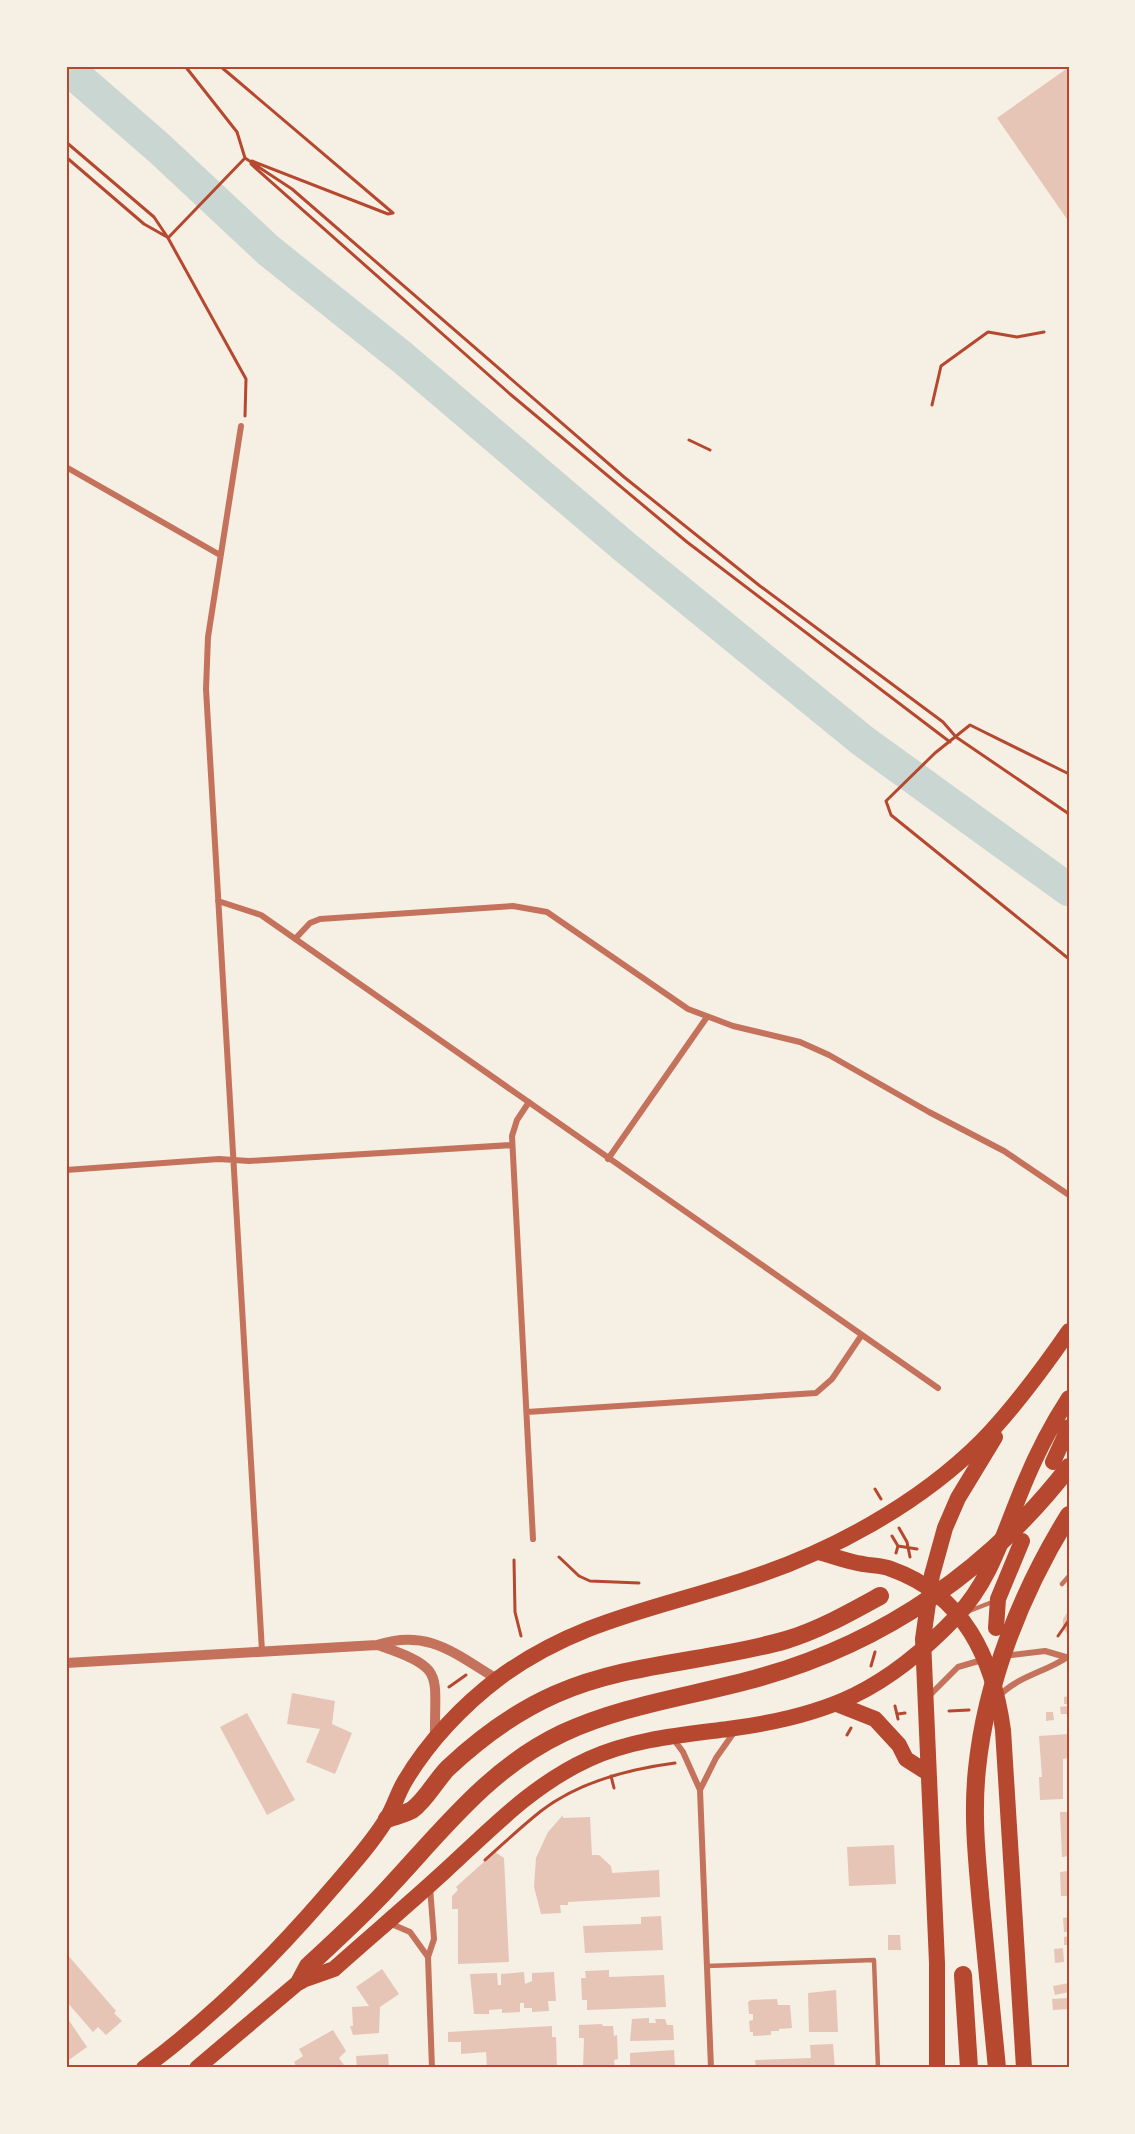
<svg xmlns="http://www.w3.org/2000/svg" width="1135" height="2134" font-family="'Space Grotesk',sans-serif">
<rect width="100%" height="100%" fill="#f6efe4"/>
<g fill="none" stroke-linecap="round" stroke-linejoin="round">
<path stroke="#c9d6d2" stroke-width="33" d="M66 67 160 149 268 250 403 358 626 548 863 741 1069 890"/>
</g>
<path fill="#e6c5b7" d="M1069 67V222L997 118Z
M1069 1610V1636L1063 1628V1619Z
M292 1693 335 1701 332 1724 352 1733 335 1774 306 1762 320 1729 287 1724Z
M1069 1696V1704H1064V1697Z
M1068 1706 1069 1714H1061L1060 1707Z
M1046 1712H1053L1054 1720 1046 1721Z
M247 1713 295 1800 267 1815 220 1727Z
M1069 1734V1758L1063 1759V1799L1040 1800 1039 1777H1042L1039 1736Z
M1060 1812H1069V1856L1062 1857Z
M563 1815V1818L590 1817 592 1855H599L611 1866 612 1873 659 1870 660 1897 568 1902V1905H560L561 1913 541 1914 534 1887 536 1858 548 1832Z
M894 1845 896 1884 849 1886 847 1847Z
M495 1852 504 1858 509 1962 458 1964V1909H452V1896L458 1890 456 1887Z
M1068 1871 1069 1896H1061L1060 1872Z
M661 1916 663 1950 585 1953 583 1926 641 1924V1917Z
M1069 1917V1932H1064L1063 1918Z
M888 1935H900L901 1950H888Z
M1069 1936V1945H1064V1937Z
M1063 1948 1064 1962 1055 1963 1054 1949Z
M66 1953 116 2011 114 2013 122 2021 106 2035 98 2027 93 2032 66 2001Z
M382 1969 399 1994 380 2007 379 2033 353 2035 350 2026H353L352 2007 369 2006 356 1987Z
M609 1970V1977L664 1975 666 2007 587 2010V2000H582L581 1978H586L585 1971Z
M524 1972 525 1984 532 1981V1973L554 1972 556 2001H548L549 2011 532 2012V2008H524V2003H520V2012L502 2013V2009L489 2010V2014H474L470 1974 497 1973 498 1985H501V1974Z
M1069 1983V1992L1055 1995 1053 1986Z
M836 1990 838 2032H809L808 1993Z
M1069 1998V2009L1053 2010 1052 1999Z
M777 1999 778 2005H790L792 2028 779 2029V2031H771V2035L753 2036V2032H750L749 2021 753 2020V2014H749L748 2002 751 2000Z
M66 2016 87 2047 66 2062Z
M649 2018V2023H656L655 2019H665L667 2025H673L674 2040 630 2041 632 2019Z
M602 2024 603 2026H613L614 2036 617 2035 618 2059 614 2060 615 2068H583L584 2038H579V2025Z
M552 2026V2037H556L557 2068H487L486 2052 461 2054V2042H448V2032Z
M333 2030 346 2051 339 2058 346 2068H297L294 2062 303 2056 299 2049Z
M833 2044 835 2068H756L755 2060 811 2058 810 2045Z
M674 2050 675 2065 667 2068H630V2053Z
M388 2054 389 2068H357L356 2056Z"/>
<g fill="none" stroke-linecap="round" stroke-linejoin="round">
<path stroke="#b5482f" stroke-width="3" d="M185 66 237 132 245 158
M220 66 393 213 388 214 252 161
M66 142 154 217 168 238 246 379 245 416
M66 157 144 224 167 237
M245 158 292 189 624 477 760 586 943 722 956 737 1069 814
M251 164 510 394 687 542 950 742
M168 238 245 158
M932 405 941 366 988 332 1017 337 1044 332
M689 440 710 450
M1069 774 970 725 935 753 886 801 891 815 1069 959
M875 1489 881 1499
M899 1528 907 1542 910 1557
M892 1536 898 1546 896 1553
M898 1546 917 1549
M559 1557 579 1576 590 1581 639 1583
M514 1560 515 1612 521 1636
M1058 1636 1069 1620
M871 1666 875 1652
M449 1687 466 1675
M895 1706 898 1719
M949 1711 969 1710
M898 1714 905 1713
M847 1735 851 1728
M611 1776 614 1788
M485 1860C504 1843 522 1826 541 1811 580 1781 629 1769 675 1763"/>
<path stroke="#c5725c" stroke-width="4.5" d="M1062 1584 1069 1576
M969 1611 995 1601
M707 1966 874 1960 878 2068"/>
<path stroke="#c5725c" stroke-width="6" d="M241 426 208 637 206 689 262 1651
M66 467 220 555
M218 901 261 915 938 1388
M295 939 310 923 320 919 513 906 547 912 688 1009 733 1026 800 1042 829 1055 929 1112 1004 1151 1069 1195
M529 1102 517 1120 512 1136 533 1539
M608 1159 707 1017
M66 1170 219 1159 249 1161 512 1145
M527 1412 816 1393 832 1379 861 1336
M1004 1656 1045 1651 1069 1658
M928 1697 958 1667 982 1660
M998 1697C1018 1676 1043 1673 1066 1658
M672 1737 683 1752 700 1790 711 2068
M700 1790 716 1758 735 1731
M430 1887 434 1939 428 1957 432 2068
M389 1923 410 1932 428 1957"/>
<path stroke="#c5725c" stroke-width="10" d="M378 1645C447 1669 434 1672 435 1738
M66 1663 377 1645C428 1628 455 1654 497 1679"/>
<path stroke="#b5482f" stroke-width="16" d="M1053 1462 1069 1427
M819 1552C833 1556 849 1562 863 1564 873 1566 881 1565 891 1569 964 1595 993 1658 1003 1730L1024 2068
M996 1628 998 1599 1022 1541
M837 1704 875 1719 899 1745 906 1759 928 1773
M144 2068C210 2019 267 1963 321 1901 343 1875 368 1849 386 1820 394 1808 397 1794 405 1781 428 1742 463 1705 499 1678 578 1620 657 1609 747 1579 831 1552 919 1504 982 1441 1015 1407 1042 1370 1069 1331
M197 2068 300 1981 334 1969C371 1936 409 1904 445 1871 491 1829 532 1785 589 1759 633 1739 681 1735 728 1729 829 1716 887 1690 957 1616 989 1582 1001 1541 1018 1499 1032 1463 1048 1430 1069 1398
M937 2068V1963L923 1639 932 1575 945 1528 958 1498 995 1437"/>
<path stroke="#b5482f" stroke-width="18" d="M387 1819C395 1816 405 1814 412 1810 426 1800 436 1780 448 1768 480 1738 515 1712 556 1694 629 1662 710 1662 786 1640 819 1630 849 1613 880 1596
M963 1975 969 2068
M300 1981 308 1966C337 1939 366 1913 392 1884 444 1828 491 1767 563 1733 625 1704 695 1696 761 1677 885 1642 990 1569 1069 1467
M997 2068C992 2014 986 1960 981 1905 977 1860 972 1815 977 1769 986 1680 1022 1591 1069 1515"/>
</g>
<rect width="1135" height="2134" fill="none" stroke="#f6efe4" stroke-width="135"/>
<rect x="68" y="68" width="1000" height="1998" fill="none" stroke="#b5482f" stroke-width="2"/>
</svg>
